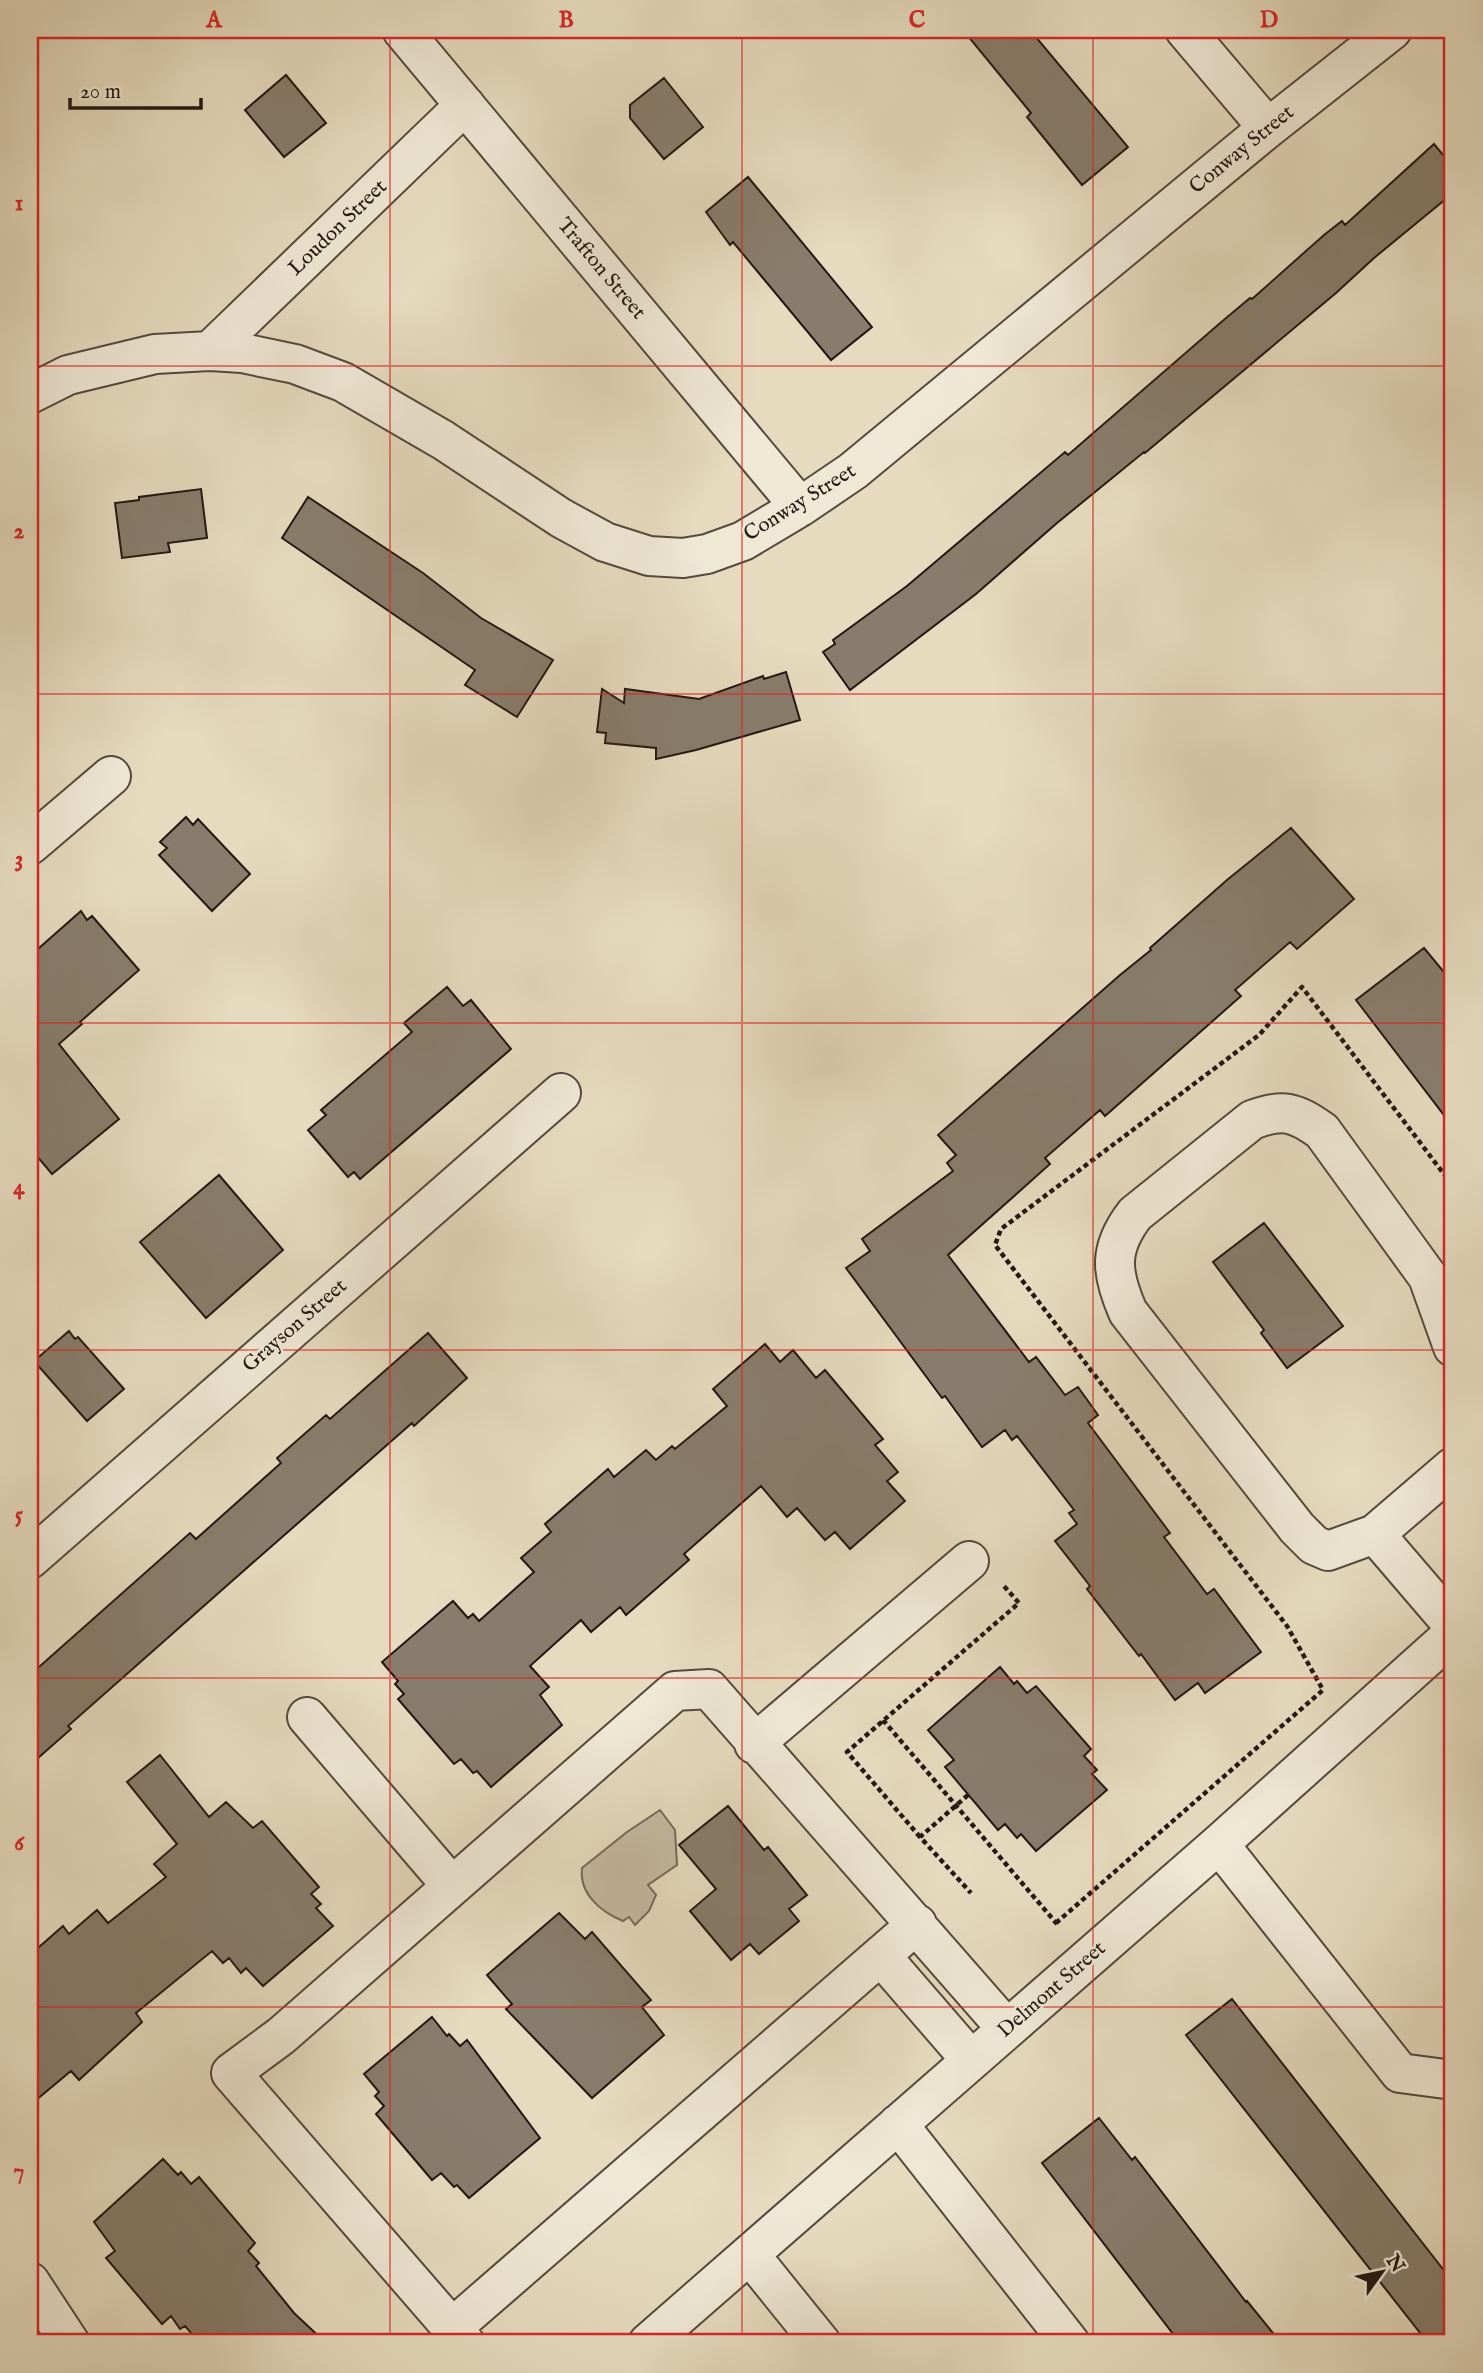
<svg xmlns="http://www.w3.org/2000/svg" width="1483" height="2373" font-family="'IM FELL English',serif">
<rect width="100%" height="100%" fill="#e6dbbf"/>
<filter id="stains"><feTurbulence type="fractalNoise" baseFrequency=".00286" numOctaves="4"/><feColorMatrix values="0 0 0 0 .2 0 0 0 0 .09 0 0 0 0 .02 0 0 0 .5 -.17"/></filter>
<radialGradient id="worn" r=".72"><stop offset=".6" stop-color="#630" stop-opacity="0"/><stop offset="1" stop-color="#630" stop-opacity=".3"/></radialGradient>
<path fill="#c5baa2" stroke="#74695a" stroke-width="2" d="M660 1810 675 1830 677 1865 648 1885 656 1895 649 1911 635 1925 629 1917 623 1921C601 1912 579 1894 582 1868L627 1832Z"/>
<path fill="#887d6c" stroke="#231813" stroke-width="2" d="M963 30H1030L1128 147 1082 185 1027 117 1031 113Z
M286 75 326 123 284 157 245 110Z
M664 78 703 127 664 159 630 118V105Z
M1434 144 1453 167V193L1374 258 1336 293 1145 453 1144 452 1057 523 976 594 850 690 823 652 835 644 833 640 907 586 1065 452 1068 455 1219 324 1250 298 1252 299 1324 235 1342 221 1345 225Z
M748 177 872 327 831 360 733 242 730 245 706 212Z
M201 489 207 538 168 543 170 552 122 558 115 503 139 500V497Z
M308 497 423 573 481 618 553 660 517 717 465 685 475 670 282 538Z
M786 672 800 720 696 750 656 759V748L605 743 606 733 597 732 602 689 624 703 625 689 699 699 763 676 764 679Z
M186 817 193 825 198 819 250 874 212 911 159 855 167 848 160 842Z
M1291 828 1354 899 1297 949 1290 942 1235 990 1241 996 1105 1116 1100 1110 1045 1158 1050 1164 948 1255 1029 1362 1036 1357 1065 1395 1078 1387 1098 1415 1088 1423 1170 1533 1164 1537 1207 1594 1214 1589 1261 1652 1205 1693 1198 1683 1175 1700 1141 1654 1139 1656 1087 1589 1090 1586 1055 1541 1077 1524 1069 1513 1074 1510 1017 1436 1012 1440 1005 1430 982 1447 945 1396 942 1398 846 1268 870 1251 862 1239 953 1171 947 1163 956 1155 938 1135 1120 975 1151 950 1150 948 1227 880Z
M81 911 87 920 92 916 139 970 80 1022 82 1024 59 1044 119 1119 52 1174 30 1148V956Z
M1424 948 1453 983V1127L1356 1000Z
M447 987 463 1006 471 1000 511 1049 360 1179 354 1172 348 1177 308 1130 326 1115 321 1110 412 1032 404 1023Z
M219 1175 283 1250 206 1318 140 1242Z
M1264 1223 1343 1326 1287 1368 1261 1333 1264 1330 1213 1262Z
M69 1331 75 1339 78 1337 124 1389 87 1421 34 1361Z
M428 1333 467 1378 414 1426 412 1423 240 1574 68 1726 71 1729 30 1765V1675L190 1533 196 1539 281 1463 277 1458 326 1415 330 1419Z
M765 1344 780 1362 793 1350 816 1378 825 1370 883 1439 875 1445 898 1472 887 1481 905 1501 850 1549 835 1532 825 1540 797 1508 787 1517 761 1486 684 1554 689 1560 626 1615 620 1607 591 1632 581 1620 530 1666 549 1687 540 1695 562 1725 491 1787 477 1771 473 1773 461 1759 454 1764 398 1699 404 1694 395 1684 398 1681 382 1662 453 1601 468 1618 473 1614 479 1621 534 1572 521 1558 551 1532 545 1524 608 1469 614 1477 646 1450 656 1460 672 1446 675 1449 727 1406 713 1389Z
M1000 1667 1014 1684 1017 1681 1027 1693 1036 1686 1091 1749 1084 1756 1097 1770 1092 1774 1107 1790 1036 1851 1021 1834 1017 1838 1005 1824 998 1830 945 1767 954 1760 928 1730Z
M160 1755 209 1817 226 1802 253 1828 262 1821 319 1887 311 1894 321 1904 316 1908 333 1926 263 1986 246 1968 241 1973 229 1958 223 1963 212 1951 136 2013 142 2022 79 2080 71 2071 30 2105V1955L63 1926 69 1934 97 1910 108 1923 166 1877 154 1864 177 1844 127 1782Z
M728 1806 764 1850 768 1847 807 1895 789 1909 799 1921 759 1954 750 1944 731 1960 690 1911 716 1889 679 1845Z
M559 1913 585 1939 592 1932 651 2000 642 2007 664 2035 592 2098 506 2009 512 2004 487 1975Z
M1232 1999 1453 2282V2343H1428L1186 2035Z
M432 2017 447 2036 449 2034 460 2046 467 2040 540 2138 469 2198 457 2185 454 2187 441 2173 432 2180 376 2114 384 2106 375 2096 379 2092 364 2074Z
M1099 2118 1132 2160 1135 2157 1246 2302 1247 2301 1281 2343H1180L1042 2163Z
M163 2159 178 2175 181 2172 191 2184 199 2177 255 2243 248 2251 259 2263 256 2266 294 2313 326 2343H200L185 2326 180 2329 171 2316 162 2324 106 2258 115 2251 94 2222Z"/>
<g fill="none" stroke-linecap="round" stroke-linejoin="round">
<defs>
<path id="minor" d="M402 30 800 507
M1185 30 1268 128
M210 351 465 105
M30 394 68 375 155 354 210 351 242 353 295 364 343 382 443 440 561 518 605 542 649 556 683 558 707 554 743 541 800 507 853 471 1268 128 1392 30
M30 845 111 776
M1453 1347 1428 1277 1322 1131C1295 1112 1283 1108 1252 1120L1135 1214C1108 1249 1111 1273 1128 1312L1297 1528 1314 1545 1328 1551 1375 1534 1453 1625
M1375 1534 1453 1467
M30 1559 561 1093
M307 1717 451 1885
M754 1744 969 1561
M1219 1844 1400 2073 1453 2080
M881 1956 971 2060
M898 2124 1070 2343
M750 2255 821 2343
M30 2282 70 2343
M452 2328 917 1924
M465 2343 231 2073 281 2036 675 1691 709 1689 1007 2029
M648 2343 1219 1844 1453 1634"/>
</defs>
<use href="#minor" stroke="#54493e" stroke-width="42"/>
<path stroke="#231813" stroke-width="4.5" stroke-dasharray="5 3.5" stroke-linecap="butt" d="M883 1720 1057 1924
M968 1795 920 1837 971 1893
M920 1837 847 1752 1019 1603 1003 1585
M1056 1923 1323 1690 1287 1626 995 1245 1001 1229 1259 1035 1302 987 1453 1186"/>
<use href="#minor" stroke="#efe8d5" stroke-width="38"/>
</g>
<path fill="none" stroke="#d62828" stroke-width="2" stroke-opacity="0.55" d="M390 30V2343M742 30V2343M1093 30V2343M30 366H1453M30 694H1453M30 1023H1453M30 1350H1453M30 1678H1453M30 2007H1453"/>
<g text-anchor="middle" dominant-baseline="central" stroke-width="5" stroke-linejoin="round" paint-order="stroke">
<g font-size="21" fill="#231813" stroke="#efe8d5">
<text transform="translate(1242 150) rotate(-39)">Conway Street</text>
<text transform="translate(338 228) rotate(-44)">Loudon Street</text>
<text transform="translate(601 269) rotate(50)">Trafton Street</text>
<text transform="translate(800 503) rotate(-32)">Conway Street</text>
<text transform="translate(295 1326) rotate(-41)">Grayson Street</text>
<text transform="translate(1052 1990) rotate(-41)">Delmont Street</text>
</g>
</g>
<rect width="1483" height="2373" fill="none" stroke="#e6dbbf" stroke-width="77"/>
<g transform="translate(1382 2272) rotate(57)" stroke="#efe8d5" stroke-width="5" paint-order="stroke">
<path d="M0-5L12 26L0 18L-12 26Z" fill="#231813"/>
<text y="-10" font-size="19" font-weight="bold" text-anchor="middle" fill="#231813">N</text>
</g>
<path d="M70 98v10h131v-10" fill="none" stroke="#231813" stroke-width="3.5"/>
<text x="80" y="98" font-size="21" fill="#231813" stroke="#efe8d5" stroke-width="5" paint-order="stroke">20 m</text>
<rect x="38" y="38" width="1406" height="2296" fill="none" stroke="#d62828" stroke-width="2.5"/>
<g font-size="23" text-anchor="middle" font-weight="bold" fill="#d62828">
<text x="214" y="27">A</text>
<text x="566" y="27">B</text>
<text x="917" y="27">C</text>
<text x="1269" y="27">D</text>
<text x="19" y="210">1</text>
<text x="19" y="538">2</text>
<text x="19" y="866">3</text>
<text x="19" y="1194">4</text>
<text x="19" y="1522">5</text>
<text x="19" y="1850">6</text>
<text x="19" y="2178">7</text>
</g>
<rect width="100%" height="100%" filter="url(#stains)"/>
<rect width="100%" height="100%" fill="url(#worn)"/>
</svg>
